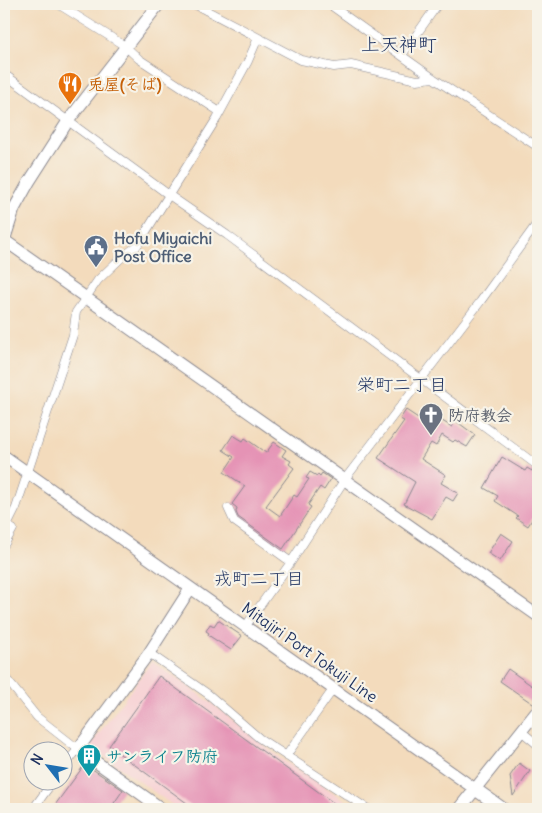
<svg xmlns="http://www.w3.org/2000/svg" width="542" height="813" font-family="Delius,'Klee One',sans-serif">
<rect width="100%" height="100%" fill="#f7f3e8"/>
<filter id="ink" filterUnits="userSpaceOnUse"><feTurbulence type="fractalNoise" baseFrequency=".02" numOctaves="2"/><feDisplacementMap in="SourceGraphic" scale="10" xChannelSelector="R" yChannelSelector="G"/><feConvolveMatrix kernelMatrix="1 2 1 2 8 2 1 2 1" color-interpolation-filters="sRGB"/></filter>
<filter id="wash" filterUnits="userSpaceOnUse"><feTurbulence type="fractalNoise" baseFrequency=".0096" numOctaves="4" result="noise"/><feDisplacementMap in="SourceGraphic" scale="20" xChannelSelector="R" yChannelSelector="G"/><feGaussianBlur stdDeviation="1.12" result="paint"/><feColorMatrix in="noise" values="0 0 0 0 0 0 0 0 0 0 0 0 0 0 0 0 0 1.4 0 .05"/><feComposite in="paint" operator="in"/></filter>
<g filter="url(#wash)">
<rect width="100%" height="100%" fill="#f3dbbc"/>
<path fill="#f7cfd3" d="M152 661 210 702 281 759 348 802 343 809H178L90 746Z"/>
<g id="blocks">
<path fill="#e593b5" d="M406 410 433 428 439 419 452 427 456 421 475 435 467 447 455 440 453 442 442 435 436 446 431 443 421 459 446 475 441 483 458 493 453 501 446 497 432 519 404 504 415 482 378 458 404 421 400 419Z
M233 435 243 441 245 438 266 453 274 442 286 450 282 456 291 461 289 464 294 468 266 506 280 516 294 495 297 497 309 479 306 478 310 472 317 476 318 474 320 476 322 473 331 479 324 490 320 487 308 505 311 507 283 549 238 517 236 512 237 508 232 504 245 486 224 472 234 457 223 450Z
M502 457 525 471 527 468 532 471 533 469 538 472V510L528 526 516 518 518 516 495 501 498 496 484 488Z
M501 533 513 541 500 561 488 553Z
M218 620 242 636 231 650 208 635 209 633 206 631 210 624 214 626Z
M508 669 538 690V700L537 703 533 704 500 681Z
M159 676 342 809H195L109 746Z
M519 763 530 771 513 796 510 776Z
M85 764 123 790 110 809H61L55 805Z"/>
</g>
</g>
<g filter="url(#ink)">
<use href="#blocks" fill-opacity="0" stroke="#87858d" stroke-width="1"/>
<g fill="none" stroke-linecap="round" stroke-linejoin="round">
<defs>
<path id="street" d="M58 4 125 46 139 59 220 112
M194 4 301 60 334 67 351 65 417 80 433 78
M329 4 433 78 538 147
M402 55 438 4
M4 74 169 195 227 235 538 466
M228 508 234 521 291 562
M8 524 16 508 73 335 76 312 98 280 120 259 137 246 217 118 248 61 258 38
M4 545 13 529
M245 627 291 562 345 479 480 302 538 222
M149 653 208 694 259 738 368 809
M4 676 37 717 78 749 62 769
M521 731 538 745
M286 756 334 688
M33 809 54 780"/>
<path id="secondary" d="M4 240 538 616
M4 241 14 209 29 182 68 121 159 4
M4 456 475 789 538 710
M162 809 78 749 149 653 190 589"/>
<path id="primary" d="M459 809 475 789 503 809"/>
</defs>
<use href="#street" stroke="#87858d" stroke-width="9"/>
<use href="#secondary" stroke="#87858d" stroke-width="13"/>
<use href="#primary" stroke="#87858d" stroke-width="14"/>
<use href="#street" stroke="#fff" stroke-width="8"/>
<use href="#secondary" stroke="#fff" stroke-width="11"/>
<use href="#primary" stroke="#fff" stroke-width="12"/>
</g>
</g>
<defs>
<symbol id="restaurant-pin" viewBox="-11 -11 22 30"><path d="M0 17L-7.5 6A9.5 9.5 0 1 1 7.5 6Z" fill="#e8710a" stroke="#f7f3e8"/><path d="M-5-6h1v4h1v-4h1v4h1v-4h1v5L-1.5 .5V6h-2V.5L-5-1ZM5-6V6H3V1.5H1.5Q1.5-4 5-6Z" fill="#fff"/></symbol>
<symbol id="civic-pin" viewBox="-11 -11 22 30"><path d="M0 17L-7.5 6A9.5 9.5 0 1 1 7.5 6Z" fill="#5c6f8a" stroke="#f7f3e8"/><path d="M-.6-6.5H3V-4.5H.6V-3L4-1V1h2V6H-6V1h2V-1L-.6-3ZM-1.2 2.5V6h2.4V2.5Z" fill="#fff"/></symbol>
<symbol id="church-pin" viewBox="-11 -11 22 30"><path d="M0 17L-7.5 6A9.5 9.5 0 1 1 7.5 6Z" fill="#6b7280" stroke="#f7f3e8"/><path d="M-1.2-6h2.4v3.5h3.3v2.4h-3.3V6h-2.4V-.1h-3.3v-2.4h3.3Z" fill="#fff"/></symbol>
<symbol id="building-pin" viewBox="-11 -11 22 30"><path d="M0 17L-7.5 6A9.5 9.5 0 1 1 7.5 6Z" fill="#0f9aa8" stroke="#f7f3e8"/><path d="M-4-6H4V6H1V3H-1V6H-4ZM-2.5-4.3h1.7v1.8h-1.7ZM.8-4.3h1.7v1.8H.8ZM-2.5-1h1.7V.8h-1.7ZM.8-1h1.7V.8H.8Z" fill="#fff"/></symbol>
</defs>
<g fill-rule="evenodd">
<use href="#restaurant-pin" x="56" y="70" width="28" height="38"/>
<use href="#civic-pin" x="82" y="233" width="28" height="38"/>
<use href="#church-pin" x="417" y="401" width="28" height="38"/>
<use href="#building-pin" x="75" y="742" width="28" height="38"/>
</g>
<g text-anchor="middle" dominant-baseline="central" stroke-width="4.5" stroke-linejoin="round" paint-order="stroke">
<g font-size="16" font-weight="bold" fill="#c56008" stroke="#f7f3e8" text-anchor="start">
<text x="88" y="84">兎屋(そば)</text>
</g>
<g font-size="16" font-weight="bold" fill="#4e5e75" stroke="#f7f3e8" text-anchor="start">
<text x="114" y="238">Hofu Miyaichi<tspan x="114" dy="18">Post Office</tspan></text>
</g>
<g font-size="16" font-weight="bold" fill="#5b616d" stroke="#f7f3e8" text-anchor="start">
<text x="448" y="415">防府教会</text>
</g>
<g font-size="16" fill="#1b2f5e" stroke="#f7f3e8">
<text transform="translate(310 652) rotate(35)">Mitajiri Port Tokuji Line</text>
</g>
<g font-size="16" font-weight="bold" fill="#0d838f" stroke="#f7f3e8" text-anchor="start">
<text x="106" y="756">サンライフ防府</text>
</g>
<g font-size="18" fill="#1b2f5e" stroke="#f7f3e8">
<text x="402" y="384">栄町二丁目</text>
<text x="259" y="578">戎町二丁目</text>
</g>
<g font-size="19" fill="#1b2f5e" stroke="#f7f3e8">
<text x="399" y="44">上天神町</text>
</g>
</g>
<rect width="542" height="813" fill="none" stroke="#f7f3e8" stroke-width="20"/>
<g transform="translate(48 766) rotate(301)"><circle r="24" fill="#f7f3e8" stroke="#9fa5b1"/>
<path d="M0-4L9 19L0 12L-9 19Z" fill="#1f6fb2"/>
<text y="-8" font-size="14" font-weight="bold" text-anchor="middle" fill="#1b2f5e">N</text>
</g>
</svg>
